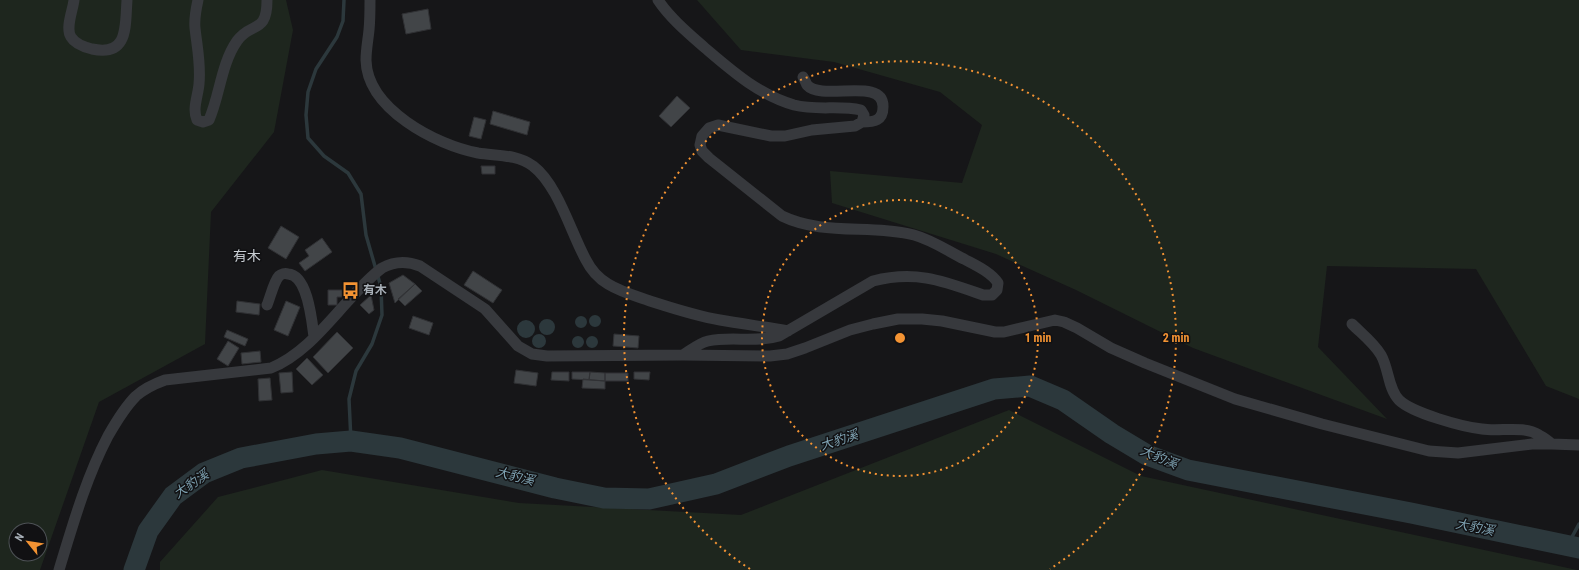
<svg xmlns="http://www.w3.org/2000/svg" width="1579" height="570" font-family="'Roboto Condensed','Noto Sans TC',sans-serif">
<rect width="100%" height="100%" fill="#161618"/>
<path fill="#1e261e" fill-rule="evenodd" d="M0 0H286L293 30 274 132 211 212 205 344 99 402 40 570H0ZM16 530H40V554H16Z
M697 0H1579V399L1546 386 1476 269 1327 266 1318 347 1387 419 1193 348 1076 290 996 254 832 203 830 171 962 183 982 125 940 92 834 62 741 50Z
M1009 410 1141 476 1577 570H160V562L218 497 322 470 519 503 741 515Z"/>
<path fill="#2c383c" d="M589 321a6 6 0 1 1 12 0a6 6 0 1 1-12 0Z
M575 322a6 6 0 1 1 12 0a6 6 0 1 1-12 0Z
M539 327a8 8 0 1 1 16 0a8 8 0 1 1-16 0Z
M517 329a9 9 0 1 1 18 0a9 9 0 1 1-18 0Z
M532 341a7 7 0 1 1 14 0a7 7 0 1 1-14 0Z
M586 342a6 6 0 1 1 12 0a6 6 0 1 1-12 0Z
M572 342a6 6 0 1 1 12 0a6 6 0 1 1-12 0Z"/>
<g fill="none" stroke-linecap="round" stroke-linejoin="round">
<path stroke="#2c383c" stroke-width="3.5" d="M344 0 343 21 337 37 316 69 308 92 306 115 308 138 324 156 348 173 361 194 366 235 381 287 382 315 372 344 356 371 349 399 351 441
M1567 546 1579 524"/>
<path stroke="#2c383c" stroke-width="21" d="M134 570 148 531 173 496 204 473 241 458 316 444 351 441 400 448 555 488 604 498 649 499 716 484 789 456 994 389 1030 386 1063 400 1112 434 1147 455 1188 470 1411 513 1579 548"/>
</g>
<path fill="#424548" stroke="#303134" d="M428 9 431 29 406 34 402 14Z
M677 96 690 108 671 127 659 116Z
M493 111 530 122 527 135 490 124Z
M474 117 486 120 481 139 469 136Z
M481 166H495V174H482Z
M281 226 299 237 286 259 268 248Z
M322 238 332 252 305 271 299 263 309 256 305 250Z
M473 271 502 290 493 303 464 285Z
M403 275 415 284 395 303 389 283Z
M415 284 422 291 405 306 398 299Z
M328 290H343V297H337V305H328Z
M371 295 374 310 369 314 360 305Z
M237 301 260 304 259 315 236 312Z
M286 301 300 307 288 336 274 330Z
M413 316 433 323 429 335 409 328Z
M227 330 248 339 245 346 224 337Z
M337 332 353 348 328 373 313 357Z
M614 334 639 336 638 348 613 346Z
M228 341 239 348 228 366 217 359Z
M260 351 261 362 242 364 241 353Z
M307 358 323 375 312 385 296 369Z
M516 370 538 373 536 386 514 383Z
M292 372 293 392 281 393 279 373Z
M552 372H569V381L551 380Z
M572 372H590L589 380 572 379Z
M590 372 605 373V381L589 380Z
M634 372H650L649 380 634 379Z
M605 373H628V381H605Z
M270 378 272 400 259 401 258 379Z
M583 379 605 381V389L582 388Z"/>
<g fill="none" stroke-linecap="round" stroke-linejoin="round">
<path stroke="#37393d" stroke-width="11" d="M74 0C73 10 65 28 71 37 75 44 84 47 92 49 129 57 125 26 127 0
M198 0C196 9 194 18 195 28 197 47 201 64 199 84 198 96 192 109 197 120L203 122 209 120C220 95 221 64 237 41 251 21 267 35 267 0
M370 0C370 10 370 20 369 30 368 40 366 50 366 60 367 109 436 145 478 153 497 156 516 154 533 166 558 185 571 233 586 260 591 270 598 278 608 284 621 292 636 296 650 301 672 308 696 316 720 320 743 324 766 327 788 331
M658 0C670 18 688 33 705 48 732 71 759 95 794 105 817 111 839 105 861 110L864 115 862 122 855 126 812 130 785 136H771L718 125 709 128 702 136 700 145 702 151 709 158 782 216C823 236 871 224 914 235 932 240 948 251 964 259 975 265 991 272 998 283L997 290 992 295H983C943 281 916 270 873 281L779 336C756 343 731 336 708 341 699 343 691 350 683 355
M803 77C805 80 806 83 807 85 822 102 884 76 883 107 883 121 874 122 862 122
M267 305C270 298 274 281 279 276 281 274 285 273 288 274 308 275 312 322 314 337
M1352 324C1362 334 1374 343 1381 355 1389 369 1388 389 1399 400 1412 413 1463 427 1482 429 1500 432 1523 425 1539 435 1544 437 1548 441 1552 444
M59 570C73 524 86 478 108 436 116 422 125 407 136 396 145 388 154 384 165 380L271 368C303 355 326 325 349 300 359 289 370 277 382 268 395 261 407 261 420 266L485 309 518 346 532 354 547 356 683 355 770 356 787 354 805 348 850 330 873 324 898 319H922L942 321 995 332H1004L1055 320 1064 322 1077 328 1111 348 1145 363 1235 399 1322 424 1429 451 1458 453 1532 444H1552L1579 445"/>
</g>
<g fill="none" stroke="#f39333" stroke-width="2" stroke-dasharray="2 4">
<circle cx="900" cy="338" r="138"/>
<path d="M750 569A276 276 0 1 1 1050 569"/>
</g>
<defs>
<symbol id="bus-bare" viewBox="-9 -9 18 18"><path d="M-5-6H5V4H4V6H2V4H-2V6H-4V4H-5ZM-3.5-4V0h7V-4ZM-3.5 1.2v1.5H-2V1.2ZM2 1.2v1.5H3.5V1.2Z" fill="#f39333" stroke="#111113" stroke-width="2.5" paint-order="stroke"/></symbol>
</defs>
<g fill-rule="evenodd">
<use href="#bus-bare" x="338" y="278" width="25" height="25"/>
</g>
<g text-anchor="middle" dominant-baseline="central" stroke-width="3" stroke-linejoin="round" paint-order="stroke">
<g font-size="12" font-weight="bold" fill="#a8b0b8" stroke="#111113" text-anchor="start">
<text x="363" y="290">有木</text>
</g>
<g font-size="13" font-style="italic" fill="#7fa3b3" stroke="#111113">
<text transform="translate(839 440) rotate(-18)">大豹溪</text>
<text transform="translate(1159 457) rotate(23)">大豹溪</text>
<text transform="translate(515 476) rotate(14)">大豹溪</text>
<text transform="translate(191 484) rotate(-35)">大豹溪</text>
<text transform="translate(1475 527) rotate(11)">大豹溪</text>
</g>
<g font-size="14" fill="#c9ced4" stroke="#111113">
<text x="247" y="256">有木</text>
</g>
</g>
<circle cx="900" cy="338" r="6" fill="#f39333" stroke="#111113" stroke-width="2"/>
<g font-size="12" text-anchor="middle" font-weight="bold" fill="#f39333" stroke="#111113" stroke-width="3" stroke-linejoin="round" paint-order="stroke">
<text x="1038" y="342">1 min</text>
<text x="1176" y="342">2 min</text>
</g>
<g transform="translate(28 542) rotate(300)"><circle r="19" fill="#111113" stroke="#4d5155"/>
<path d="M0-3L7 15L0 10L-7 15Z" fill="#f39333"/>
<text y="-6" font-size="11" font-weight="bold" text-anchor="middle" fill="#a8b0b8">N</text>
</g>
</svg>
